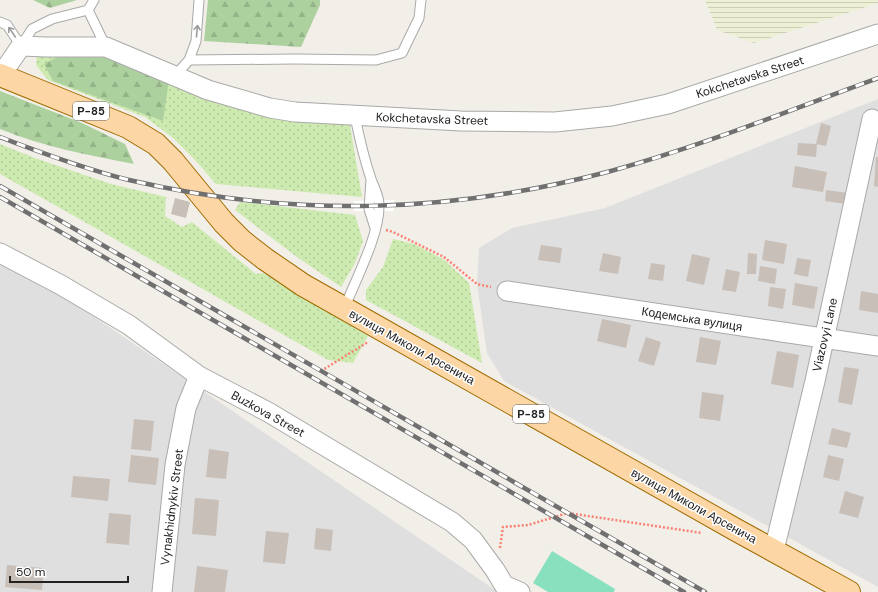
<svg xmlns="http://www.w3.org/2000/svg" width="878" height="592" font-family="'DM Sans',sans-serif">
<defs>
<pattern id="farmland-rules" width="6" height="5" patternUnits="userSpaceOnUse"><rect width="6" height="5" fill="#eef0d5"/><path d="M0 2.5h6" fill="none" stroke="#ccceb7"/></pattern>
<pattern id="grass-dots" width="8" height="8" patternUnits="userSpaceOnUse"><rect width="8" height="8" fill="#cdebb0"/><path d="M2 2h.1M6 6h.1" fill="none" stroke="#b0c997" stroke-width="1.8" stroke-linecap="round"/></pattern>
<pattern id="forest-firs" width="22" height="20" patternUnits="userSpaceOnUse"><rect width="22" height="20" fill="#add19e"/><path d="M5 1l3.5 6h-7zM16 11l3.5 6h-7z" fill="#95b388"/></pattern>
</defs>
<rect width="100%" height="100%" fill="#f2efe9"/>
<path fill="#e0dfdf" d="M878 99V587L504 381 487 353 477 284 479 248 512 228 605 208Z
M0 257 43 282 498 592H0Z"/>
<path fill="url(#farmland-rules)" d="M705 0H878V3L754 43 717 30Z"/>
<path fill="url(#grass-dots)" d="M84 42 276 115 350 125 362 197 216 184 195 160 173 138 145 117 48 80 36 65 37 55Z
M0 144 35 158 111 184 166 197 165 216 182 227 192 222 256 274 263 273 368 336 353 363 328 360 0 174Z
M240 202 355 215 363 241 355 263 341 287 297 257 235 210Z
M393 239 414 244 443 259 469 283 482 363 366 300V290L383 267Z"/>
<path fill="url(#forest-firs)" d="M33 0H77L50 8Z
M208 0H320V5L301 47 204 41Z
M84 42 169 80 163 121 53 81 44 64Z
M0 91 82 123 125 144 134 164C89 155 43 147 0 129Z"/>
<path fill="#88e0be" d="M552 551 615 589 614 592H548L533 583Z"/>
<path fill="#fff" d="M394 200V211H354V201Z"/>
<path fill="#c7bfb8" d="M821 123 831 126 826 146 816 144Z
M798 143 817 144 816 157 797 155Z
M876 157H878V187L874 186Z
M795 166 827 172 823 192 792 187Z
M826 190 848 193 846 204 825 201Z
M175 198 190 202 186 218 171 214Z
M765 240 787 244 784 264 762 260Z
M541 245 562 248 560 263 538 260Z
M603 253 621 257 618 274 599 271Z
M748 253 757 254 756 274H747Z
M692 254 710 258 704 285 686 281Z
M797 258 811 260 808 277 794 274Z
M651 263 665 265 663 281 648 279Z
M760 266 777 269 775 284 758 281Z
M726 269 740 272 736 292 722 290Z
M795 283 818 287 814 309 792 305Z
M770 287 786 289 783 309 768 306Z
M861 291 878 294V313L859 310Z
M602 319 631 325 626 348 597 341Z
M646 337 661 342 654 366 638 361Z
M700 337 721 341 716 365 696 362Z
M777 351 799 355 793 388 771 384Z
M844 367 859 369 852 405 838 402Z
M702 392 724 395 720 421 699 418Z
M134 419 154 421 151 451 131 449Z
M832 428 851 433 847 448 828 444Z
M209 449 229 452 226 479 206 477Z
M131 455 159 458 156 485 128 482Z
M828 455 844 459 839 481 823 477Z
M73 476 110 479 108 501 71 497Z
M845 491 864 497 858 518 839 513Z
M195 498 219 500 216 536 192 534Z
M109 513 131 515 129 545 106 543Z
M316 528 333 530 331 551 314 549Z
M266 531 289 533 285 564 263 562Z
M7 565 44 568 42 590 5 587Z
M197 566 228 570 225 592H194Z"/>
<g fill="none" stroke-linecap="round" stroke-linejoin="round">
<defs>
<path id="service" d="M88 10 106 47
M0 22 7 25 21 46 32 29 52 19 88 10 94 0
M189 60 196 41 199 0
M174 77 189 60 295 59 376 60 402 53 419 18 421 0
M371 180 369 209 375 228
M344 309C355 281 380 234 379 205 379 195 374 188 371 179 364 158 359 137 355 116"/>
<path id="minor" d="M1 75 21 46 46 47H106L208 90 270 108 295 112 461 121 555 122 612 116 668 104 878 34
M0 253 61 285 129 325 199 376 268 412 452 522 473 540 495 570 504 585 520 592
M507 291 782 332 878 346
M774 550 815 381 872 119
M162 592 175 465 186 408 199 376"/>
<path id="primary" d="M0 75 128 127 156 144 173 161 224 223 242 241 265 259 303 285 738 531 849 592"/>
</defs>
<use href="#service" stroke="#a9a9a9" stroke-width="11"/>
<use href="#minor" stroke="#a9a9a9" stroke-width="21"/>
<use href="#primary" stroke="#a06b00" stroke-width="24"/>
<path stroke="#fa8072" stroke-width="2.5" stroke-dasharray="2 2" stroke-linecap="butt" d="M386 230 393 232 444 257 477 284 491 287
M321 371 368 342
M500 548 503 527 528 525 568 513 702 533"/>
<use href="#service" stroke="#fff" stroke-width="9"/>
<use href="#minor" stroke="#fff" stroke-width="19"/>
<use href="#primary" stroke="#fcd6a4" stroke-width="22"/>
<defs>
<path id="rail" d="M0 137C42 153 85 169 129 180 293 218 450 214 611 171 702 146 790 110 878 78
M0 186 705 592
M0 197 684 592"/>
</defs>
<use href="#rail" stroke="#707070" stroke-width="4.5"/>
<use href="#rail" stroke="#fff" stroke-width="3" stroke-dasharray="9" stroke-linecap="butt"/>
</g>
<defs><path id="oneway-shaft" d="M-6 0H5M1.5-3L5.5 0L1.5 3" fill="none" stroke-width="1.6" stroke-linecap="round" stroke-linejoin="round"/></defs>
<g stroke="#9c9c9c">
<use href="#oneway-shaft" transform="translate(197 31) rotate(-85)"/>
<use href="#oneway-shaft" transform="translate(12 32) rotate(-124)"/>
</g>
<g text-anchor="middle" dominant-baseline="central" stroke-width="3" stroke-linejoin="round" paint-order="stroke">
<g fill="#fff" stroke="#646464" stroke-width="1">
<rect x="73" y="102" width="36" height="18" rx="3"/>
<rect x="513" y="405" width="36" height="18" rx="3"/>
</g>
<g font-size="11" font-weight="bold" fill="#222">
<text x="91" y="111">Р-85</text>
<text x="531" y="414">Р-85</text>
</g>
<g font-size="12" fill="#222" stroke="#fff">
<text transform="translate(750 77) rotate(-18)">Kokchetavska Street</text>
<text transform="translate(432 119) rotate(2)">Kokchetavska Street</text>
<text transform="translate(692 319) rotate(9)">Кодемська вулиця</text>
<text transform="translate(825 335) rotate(-77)">Viazovyi Lane</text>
<text transform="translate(412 347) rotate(29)">вулиця Миколи Арсенича</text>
<text transform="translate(268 414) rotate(29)">Buzkova Street</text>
<text transform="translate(694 506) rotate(29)">вулиця Миколи Арсенича</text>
<text transform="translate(172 507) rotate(-83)">Vynakhidnykiv Street</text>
</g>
</g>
<path d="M10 576v6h118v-6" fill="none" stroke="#222222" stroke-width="2"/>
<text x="16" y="576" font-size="12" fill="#222222" stroke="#ffffff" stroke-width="3" paint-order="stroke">50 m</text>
</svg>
